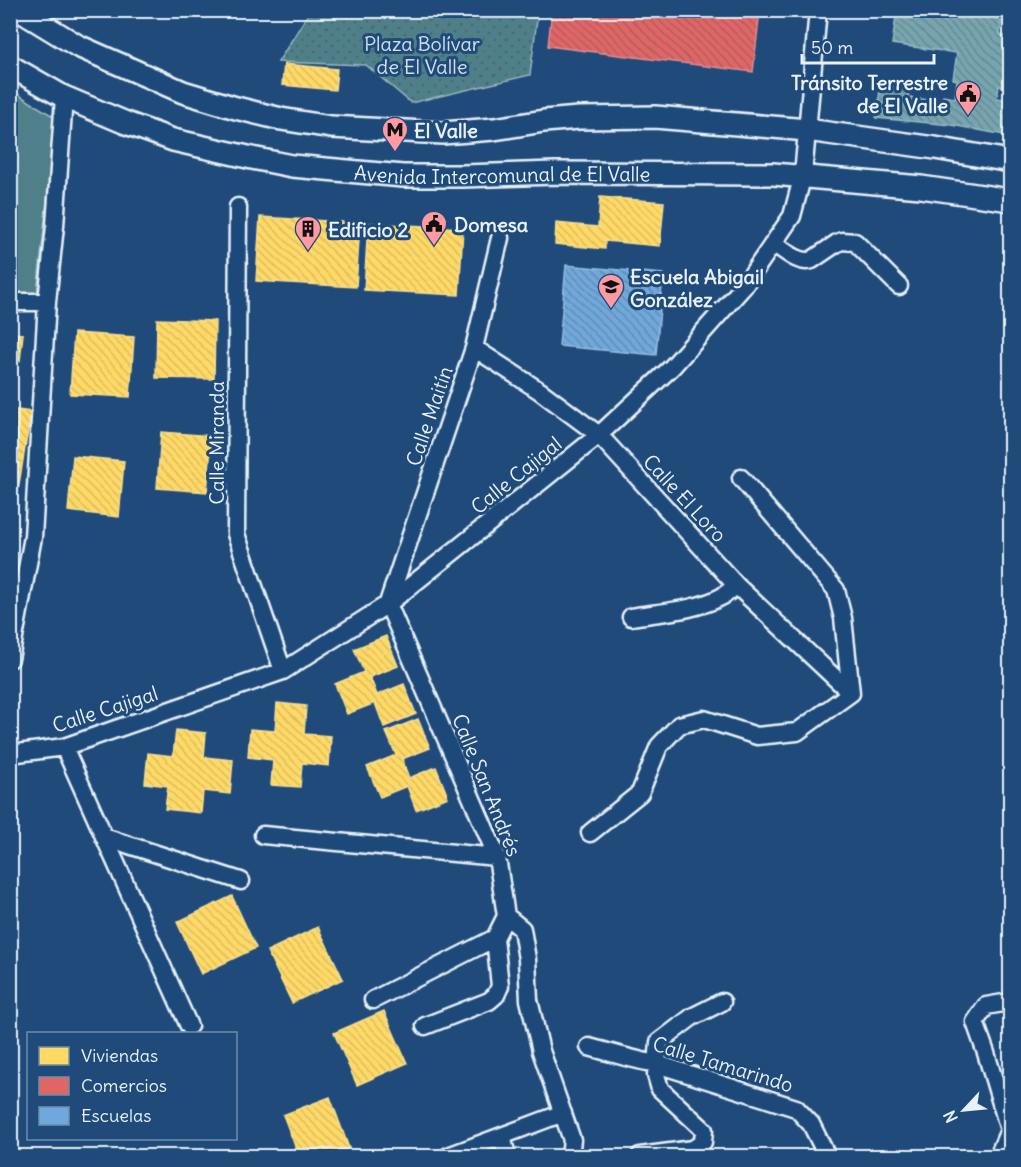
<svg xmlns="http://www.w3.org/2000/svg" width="1021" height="1167" font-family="Delius,sans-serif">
<defs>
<pattern id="park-dots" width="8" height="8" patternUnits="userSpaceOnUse" patternTransform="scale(1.5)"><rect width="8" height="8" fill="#507f88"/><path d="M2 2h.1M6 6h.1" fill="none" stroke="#4c666c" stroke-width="1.8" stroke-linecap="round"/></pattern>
<pattern id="homes-back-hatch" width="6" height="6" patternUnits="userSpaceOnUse" patternTransform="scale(1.5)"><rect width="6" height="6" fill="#ffd966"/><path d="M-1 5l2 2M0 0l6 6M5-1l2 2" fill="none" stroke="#dabc60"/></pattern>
<pattern id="shops-back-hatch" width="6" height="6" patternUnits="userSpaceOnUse" patternTransform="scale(1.5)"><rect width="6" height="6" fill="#e06666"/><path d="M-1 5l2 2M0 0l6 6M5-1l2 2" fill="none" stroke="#b25d5e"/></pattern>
<pattern id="schools-back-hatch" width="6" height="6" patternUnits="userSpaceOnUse" patternTransform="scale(1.5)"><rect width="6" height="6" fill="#6fa8dc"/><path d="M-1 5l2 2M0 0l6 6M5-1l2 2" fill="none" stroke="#638bb0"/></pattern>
<pattern id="public-back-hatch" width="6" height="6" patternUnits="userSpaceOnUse" patternTransform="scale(1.5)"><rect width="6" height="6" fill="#76a5af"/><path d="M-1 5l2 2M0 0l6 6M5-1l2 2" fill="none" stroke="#688991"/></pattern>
</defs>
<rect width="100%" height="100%" fill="#1f4a7a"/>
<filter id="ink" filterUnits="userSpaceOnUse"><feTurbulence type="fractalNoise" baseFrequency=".0167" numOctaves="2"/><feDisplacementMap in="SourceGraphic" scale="12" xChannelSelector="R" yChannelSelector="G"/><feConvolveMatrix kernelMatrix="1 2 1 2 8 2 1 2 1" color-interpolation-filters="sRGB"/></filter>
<g filter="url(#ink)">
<path fill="#507f88" stroke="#9cb8c0" stroke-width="1.5" d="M11 90 56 118 37 293H11Z"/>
<path fill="url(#park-dots)" stroke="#9cb8c0" stroke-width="1.5" d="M310 11H538L530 75 411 103 366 65 278 62Z"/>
<path fill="url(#homes-back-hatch)" stroke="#f8e092" stroke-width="1.5" d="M284 64 337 69 335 90 282 85Z
M600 197 664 202 660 246 605 241V249L555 244 556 223 598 227Z
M260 217 360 223 356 287 256 281Z
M368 223 463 228 459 295 364 290Z
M157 319 215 321 214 379 156 378Z
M10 333 23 334 20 361 10 360Z
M74 333 134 337 130 397 70 394Z
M10 409 31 412 12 526H10Z
M161 432 212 436 207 492 157 488Z
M73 456 124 461 119 517 68 511Z
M386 636 398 666 370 677 377 695 404 684 416 714 384 727 375 703 347 714 335 684 364 672 354 649Z
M277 703 306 706 304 734 331 736 329 766 302 763 300 787 271 785 273 760 248 757 250 729 275 731Z
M418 719 430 748 402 759 409 778 436 767 448 797 416 810 407 786 380 797 367 767 396 755 386 732Z
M176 730 206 733 204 757 233 760 230 794 203 791 201 813 165 809 168 786 145 783 148 753 173 756Z
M232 896 256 948 201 974 177 922Z
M318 927 343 979 292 1003 267 951Z
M384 1011 407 1063 357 1085 334 1033Z
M330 1097 349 1148 328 1156H299L283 1115Z"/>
<path fill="url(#shops-back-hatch)" stroke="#e29092" stroke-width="1.5" d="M552 10H760L753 72 548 46Z"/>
<path fill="url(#schools-back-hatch)" stroke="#93bee4" stroke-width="1.5" d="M566 265 663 274 656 355 559 346Z"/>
<path fill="url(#public-back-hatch)" stroke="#98bcc5" stroke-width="1.5" d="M897 10H932L971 16 972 10H1003L1000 35 1010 37V62L1007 61 1004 87 999 86 997 98 1010 100V136L952 125 876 118 881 83 910 88 908 97 942 102 943 96 955 98 957 80 953 79 957 53 892 44Z"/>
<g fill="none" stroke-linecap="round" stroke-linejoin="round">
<defs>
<path id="minor" d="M238 207 236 534 283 671
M773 243C784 250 799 265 812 260L837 243 842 241 855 242 899 286
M10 302H47
M474 348 540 391 599 435 736 585 851 693
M388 603 474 348 500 238
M388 604 497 857 506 916 522 929 527 959 529 1000 541 1051 572 1140 570 1156
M631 617C660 612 694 611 721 597 727 594 732 589 736 585
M10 659 33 537 47 302 55 226 64 97
M64 747 189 1026
M10 754 64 747 283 671 388 604 599 435 672 367 744 286 792 216 803 175 818 10
M590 833 640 793 659 746 679 725 704 719 757 736 797 732 851 693 843 618 836 590 741 478
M263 835 497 857
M104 837 241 881
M373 1000 495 938
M425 1026 489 1001 496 995 500 986 495 938 506 916
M589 1047C612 1053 634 1060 657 1064L796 1108 811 1124 824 1150
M502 1136 507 1156
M448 1156 563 1113
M640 1156 693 1149 703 1142 704 1130 660 1089 656 1075 659 1042 692 1017 722 1002
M998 1156 1009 1130 986 1053 975 1022 986 1006 1009 1002 1010 1004"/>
<g id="major">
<path d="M19 10 78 46 183 92 236 108 281 119 331 127 443 133 494 129 544 121 579 118 655 117 807 130 935 148 1010 161"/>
<path id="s1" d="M10 66 64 97 126 123 173 140 252 158 292 166 403 176H463L555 173 773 174 921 187 1010 200"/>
</g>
</defs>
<use href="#minor" stroke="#e8f1f8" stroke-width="21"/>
<use href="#major" stroke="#e8f1f8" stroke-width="26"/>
<use href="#minor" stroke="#1f4a7a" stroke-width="16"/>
<use href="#major" stroke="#1f4a7a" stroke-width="21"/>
</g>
</g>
<defs>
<symbol id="civic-pin" viewBox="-11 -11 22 30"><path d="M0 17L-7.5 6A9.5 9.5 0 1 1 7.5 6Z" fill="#ff9aa2" stroke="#1f4a7a"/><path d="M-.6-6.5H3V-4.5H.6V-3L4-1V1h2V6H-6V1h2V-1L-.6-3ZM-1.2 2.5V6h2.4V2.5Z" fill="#111"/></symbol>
<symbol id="metro-pin" viewBox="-11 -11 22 30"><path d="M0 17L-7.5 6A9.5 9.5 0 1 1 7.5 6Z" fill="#ff9aa2" stroke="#1f4a7a"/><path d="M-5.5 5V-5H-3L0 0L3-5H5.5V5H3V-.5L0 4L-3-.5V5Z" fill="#111"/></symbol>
<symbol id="building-pin" viewBox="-11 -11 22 30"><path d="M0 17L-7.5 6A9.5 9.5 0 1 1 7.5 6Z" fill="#ff9aa2" stroke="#1f4a7a"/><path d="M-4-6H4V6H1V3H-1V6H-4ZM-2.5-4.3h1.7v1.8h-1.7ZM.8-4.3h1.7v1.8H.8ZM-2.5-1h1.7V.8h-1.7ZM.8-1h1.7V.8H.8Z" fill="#111"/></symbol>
<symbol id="school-pin" viewBox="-11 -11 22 30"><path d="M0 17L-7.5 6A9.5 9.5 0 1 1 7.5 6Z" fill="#ff9aa2" stroke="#1f4a7a"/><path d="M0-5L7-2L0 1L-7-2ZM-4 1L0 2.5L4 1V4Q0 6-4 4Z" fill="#111"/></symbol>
</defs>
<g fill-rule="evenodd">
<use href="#civic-pin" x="953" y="79" width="30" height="40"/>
<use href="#metro-pin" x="380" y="115" width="30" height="40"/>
<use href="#civic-pin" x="419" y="209" width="30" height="40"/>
<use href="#building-pin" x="293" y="214" width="30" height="40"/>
<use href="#school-pin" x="596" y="272" width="30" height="40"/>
</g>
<g text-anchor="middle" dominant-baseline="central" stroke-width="6" stroke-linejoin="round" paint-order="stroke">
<g font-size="20" fill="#d1e0e7" stroke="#1f4a7a">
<text x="422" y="43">Plaza Bolívar<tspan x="422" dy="23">de El Valle</tspan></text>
</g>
<g font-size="20" font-weight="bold" fill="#e8f1f8" stroke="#1f4a7a" text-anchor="start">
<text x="948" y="82" text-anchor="end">Tránsito Terrestre<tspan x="948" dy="23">de El Valle</tspan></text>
<text x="414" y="130">El Valle</text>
<text x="454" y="224">Domesa</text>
<text x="328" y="229">Edificio 2</text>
<text x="630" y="276">Escuela Abigail<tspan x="630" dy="23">González</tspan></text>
</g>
<g font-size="20" fill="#e8f1f8" stroke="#1f4a7a">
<text stroke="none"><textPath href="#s1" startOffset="512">Avenida Intercomunal de El Valle</textPath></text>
<text transform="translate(429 416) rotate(-71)">Calle Maitín</text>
<text transform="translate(216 443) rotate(-90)">Calle Miranda</text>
<text transform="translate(516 475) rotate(-39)">Calle Cajigal</text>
<text transform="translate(685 498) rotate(47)">Calle El Loro</text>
<text transform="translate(105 709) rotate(-18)">Calle Cajigal</text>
<text transform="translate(487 785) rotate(68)">Calle San Andrés</text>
<text transform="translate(723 1064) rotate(17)">Calle Tamarindo</text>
</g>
</g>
<rect width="1021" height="1167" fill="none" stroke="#1f4a7a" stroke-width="36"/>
<rect x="18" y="18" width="985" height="1131" fill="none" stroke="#e8f1f8" stroke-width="2" filter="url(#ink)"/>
<rect x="27" y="1032" width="210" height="108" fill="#1f4a7a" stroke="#6f8dac" stroke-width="1.5"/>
<rect x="39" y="1047" width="30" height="18" fill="#ffd966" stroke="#6f8dac" stroke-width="1.5"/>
<text x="81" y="1062" font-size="18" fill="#e8f1f8">Viviendas</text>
<rect x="39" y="1077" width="30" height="18" fill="#e06666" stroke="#6f8dac" stroke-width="1.5"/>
<text x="81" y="1092" font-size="18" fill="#e8f1f8">Comercios</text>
<rect x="39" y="1107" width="30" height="18" fill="#6fa8dc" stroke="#6f8dac" stroke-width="1.5"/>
<text x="81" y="1122" font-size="18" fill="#e8f1f8">Escuelas</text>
<g transform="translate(964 1110) rotate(244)" stroke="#1f4a7a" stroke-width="4.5" paint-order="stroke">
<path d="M0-4.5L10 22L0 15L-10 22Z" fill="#e8f1f8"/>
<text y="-9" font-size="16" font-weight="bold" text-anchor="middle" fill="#e8f1f8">N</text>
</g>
<path d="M802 54v9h132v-9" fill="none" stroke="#e8f1f8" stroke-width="3"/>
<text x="811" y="54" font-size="18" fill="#e8f1f8" stroke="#1f4a7a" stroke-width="4.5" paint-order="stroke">50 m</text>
</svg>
